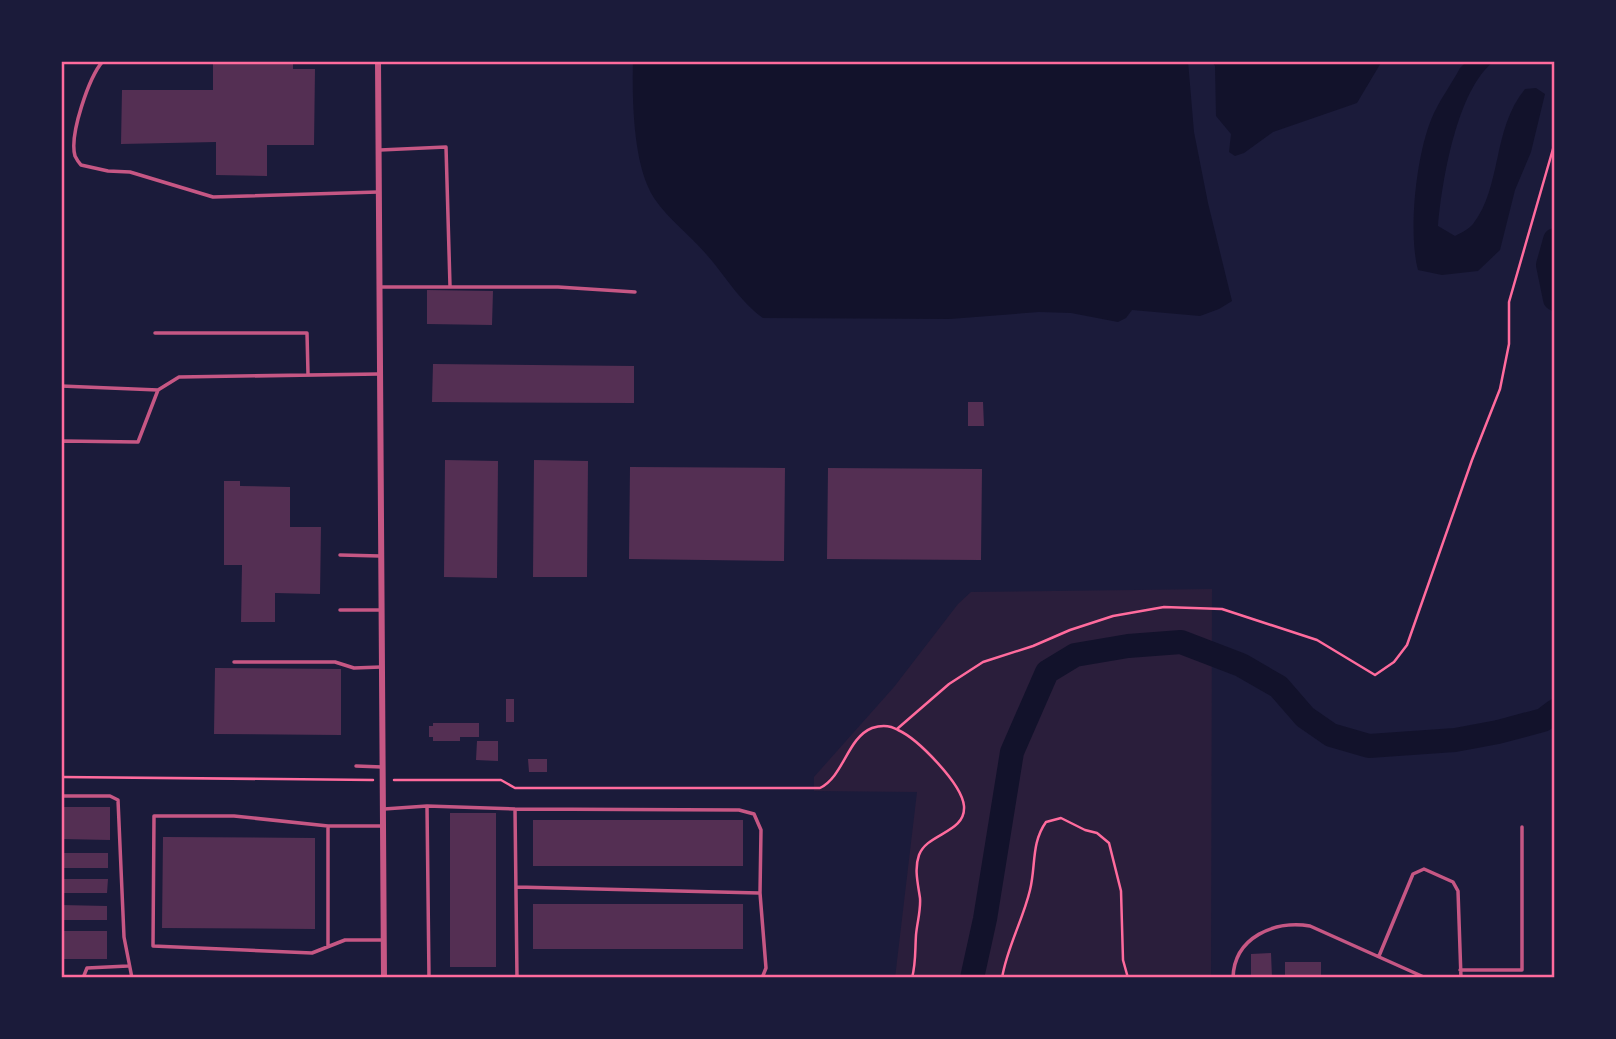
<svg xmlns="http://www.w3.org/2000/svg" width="1616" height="1039" font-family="'Open Sans',sans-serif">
<rect width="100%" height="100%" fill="#1b1b3a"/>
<path fill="#2a1e3b" d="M1212 589 1211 978H895L917 792 814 791V777L894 687 958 604 971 592Z"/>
<path fill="#12122b" d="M633 61H1188L1194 132 1208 203 1232 301 1219 309 1200 316 1132 310 1126 318 1118 322 1071 313 1039 312 950 319 763 318C739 301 725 275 706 254 690 235 668 219 654 198 633 166 632 100 633 61Z
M1212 61H1382L1357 103 1273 132 1244 153 1235 156 1229 152 1231 134 1216 116 1215 66Z
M1467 61H1494C1457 90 1442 180 1438 226L1455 236C1461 233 1469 229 1473 224 1502 187 1492 129 1525 89L1536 88 1545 94 1531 152 1515 190 1500 250 1478 271 1442 275 1418 270C1408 233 1416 157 1431 120 1438 102 1451 85 1460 68Z"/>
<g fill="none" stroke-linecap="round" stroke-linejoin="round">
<path stroke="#12122b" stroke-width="24" d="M1555 240 1548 265 1555 299
M972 978 985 919 1012 752 1047 672 1075 655 1128 646 1181 642 1241 665 1279 687 1305 717 1331 735 1369 746 1455 740 1498 732 1543 720 1555 711"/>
</g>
<path fill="#542f53" d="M213 61H293V69H315L314 145H267V176L216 175V142L121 144 122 90H213Z
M427 290 493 291 492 325 427 324Z
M433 364 634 366V403L432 402Z
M968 402H983L984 426H968Z
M445 460 498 461 497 578 444 577Z
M534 460 588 461 587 577H533Z
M630 467 785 468 784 561 629 559Z
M828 468 982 469 981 560 827 559Z
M224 481H240V486L290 487V527H321L320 594 275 593V622H241L242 565H224Z
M215 668 341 669V735L214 734Z
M506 699H514V722H506Z
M433 723H479V737H460V741H433V737H429V726H433Z
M477 741H498V761L476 760Z
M528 759H547V772H529Z
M61 807H110V840L61 839Z
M450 813H496V967H450Z
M533 820H743V866H533Z
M163 837 315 838V929L162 928Z
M61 853H108V868H61Z
M61 879H108L107 893H61Z
M533 904H743V949H533Z
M61 905 107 906V920H61Z
M61 931H107V959H61Z
M1271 953 1272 978H1251V954Z
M1285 962H1321V978H1285Z"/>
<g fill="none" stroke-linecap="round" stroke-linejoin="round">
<path stroke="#ff6b9d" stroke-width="2.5" d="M897 729 949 684 983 662 1033 646 1070 630 1113 616 1164 607 1222 609 1317 640 1375 675 1394 662 1407 645 1472 460 1500 389 1509 344V302L1555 142
M61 777 373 780
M394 780H501L515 788H820C844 776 847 738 872 728 881 725 890 725 898 730 918 739 962 784 964 806 966 833 927 833 919 855 914 869 918 884 920 898 921 910 917 923 916 935 915 950 916 963 912 978
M1002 978C1007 947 1023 920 1030 890 1036 866 1031 843 1046 822L1061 818 1085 830 1097 833 1109 843 1121 891 1123 960 1128 978"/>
<path stroke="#c65784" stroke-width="3.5" d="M103 61C89 77 69 135 75 156 76 158 80 164 81 165L108 171 130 172 213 197 378 192
M380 150 446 147 450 286
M381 287H558L635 292
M155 333H307L308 374
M61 386 158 390 179 377 379 374
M61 445 62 441 138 442 158 390
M340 555 380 556
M340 610H380
M234 662H335L354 668 381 667
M356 766 382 767
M61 796H110L118 800 124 937 132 978
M427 806 429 978
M384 809 427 806 515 809 739 810 754 814 761 830 760 893 766 968 762 978
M515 809 517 978
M328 826V946
M382 826H328L234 816H154L153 946 312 953 345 940H383
M516 887 759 893
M1379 956 1413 874 1424 869 1453 882 1458 891 1461 978
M1460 970H1522V827
M83 978 87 968 128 966
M1233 978C1234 937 1275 920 1310 926L1426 978"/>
<path stroke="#c65784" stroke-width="6" d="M378 61 384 978"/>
</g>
<rect width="1616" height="1039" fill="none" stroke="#1b1b3a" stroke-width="126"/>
<rect x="63" y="63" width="1490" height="913" fill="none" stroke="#ff6b9d" stroke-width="2.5"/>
</svg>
